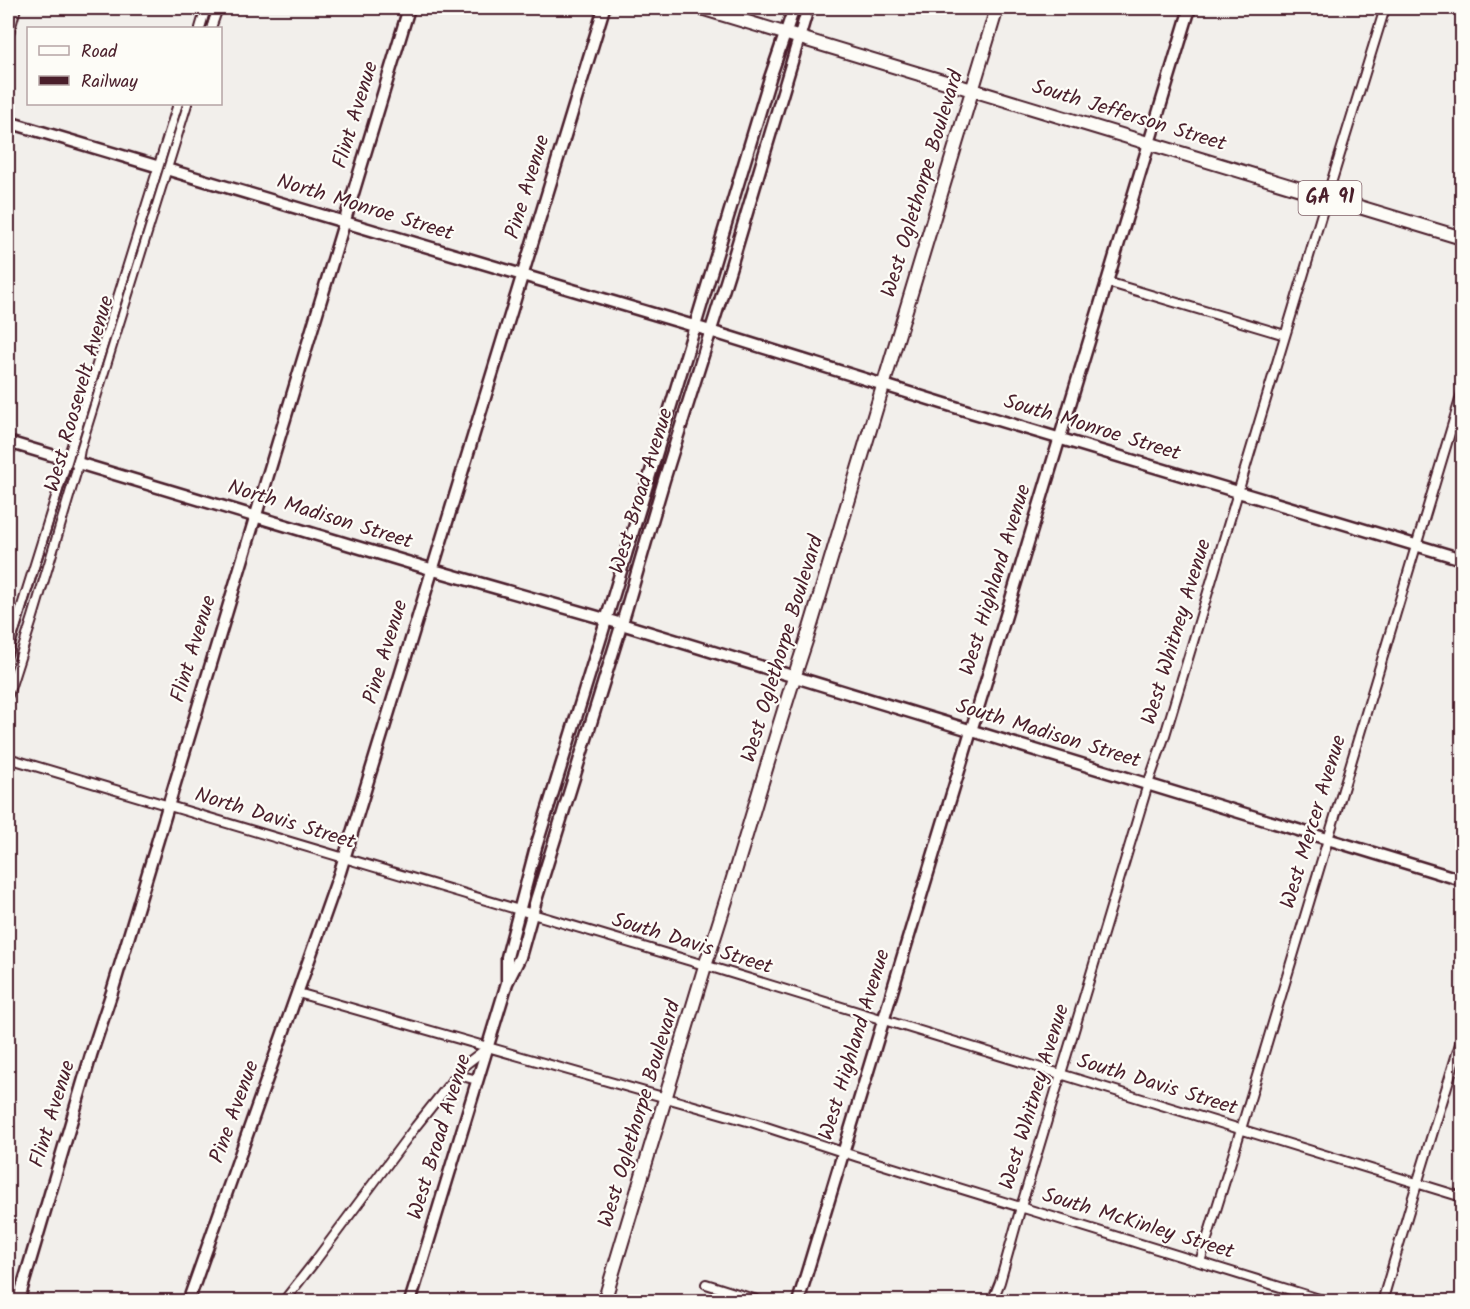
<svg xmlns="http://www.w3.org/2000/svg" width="1470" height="1309" font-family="Kalam,sans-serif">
<rect width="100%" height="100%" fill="#f2efeb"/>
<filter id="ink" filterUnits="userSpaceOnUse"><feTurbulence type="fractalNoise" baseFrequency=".0167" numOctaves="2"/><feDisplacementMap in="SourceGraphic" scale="12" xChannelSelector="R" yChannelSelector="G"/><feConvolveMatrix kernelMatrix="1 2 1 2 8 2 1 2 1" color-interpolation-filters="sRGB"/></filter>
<g filter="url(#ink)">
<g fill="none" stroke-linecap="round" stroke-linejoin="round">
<defs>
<path id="street" d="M200 28 206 8
M211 28 218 8
M8 37 16 8
M1107 282 1285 335
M8 651 178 104
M8 695 33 617 76 473 80 449 187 104
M8 758 711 967 1462 1197
M298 993 754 1123 858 1157 1329 1302
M455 1077 462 1076 477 1080
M1200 1262 1245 1116 1462 393
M706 1284 763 1302
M283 1302 316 1260 416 1126 455 1077 466 1064 487 1048
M992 1302 1000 1282 1021 1207 1148 784 1165 735 1329 190 1385 8
M1382 1302 1413 1197 1462 1037"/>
<path id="secondary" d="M8 122 694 326 971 412 1462 559
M8 442 437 571 605 619 1462 880
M507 980V957L536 847 601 637 770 78 794 8
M18 1302 91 1055 112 992 409 8
M188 1302 340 872 604 8
M410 1302 507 983 520 957 536 900 626 610 664 480 731 266 808 8
M798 1302 1190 8"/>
<path id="primary" d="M701 8 1462 238
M604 1302 705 966C742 856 771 745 808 635L997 8"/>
</defs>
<use href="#street" stroke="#4a1f2b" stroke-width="12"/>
<use href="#secondary" stroke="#4a1f2b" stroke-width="15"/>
<use href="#primary" stroke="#4a1f2b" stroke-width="16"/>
<use href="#street" stroke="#fdfcf7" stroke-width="8"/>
<use href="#secondary" stroke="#fdfcf7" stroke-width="10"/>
<use href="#primary" stroke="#fdfcf7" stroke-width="12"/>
<path stroke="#4a1f2b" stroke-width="2" d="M206 28 212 8
M8 669 183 104"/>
</g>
</g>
<g text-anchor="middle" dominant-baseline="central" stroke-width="4.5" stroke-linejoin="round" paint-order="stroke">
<rect fill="#fdfcf7" stroke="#806168" stroke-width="1.5" x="1298.5" y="181" width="63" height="34" rx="4.5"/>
<g font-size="20" font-weight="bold" fill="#4a1f2b">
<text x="1330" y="198">GA 91</text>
</g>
<g font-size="21" fill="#4a1f2b" stroke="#fdfcf7">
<text transform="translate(356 115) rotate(-73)">Flint Avenue</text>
<text transform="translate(1129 116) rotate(17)">South Jefferson Street</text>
<text transform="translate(923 184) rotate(-73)">West Oglethorpe Boulevard</text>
<text transform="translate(528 187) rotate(-73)">Pine Avenue</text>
<text transform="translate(365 208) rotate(17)">North Monroe Street</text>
<text transform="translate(80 394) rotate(-74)">West Roosevelt Avenue</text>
<text transform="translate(1092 428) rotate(17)">South Monroe Street</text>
<text transform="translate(642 491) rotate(-73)">West Broad Avenue</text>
<text transform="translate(320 515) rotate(17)">North Madison Street</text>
<text transform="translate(996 580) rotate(-73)">West Highland Avenue</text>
<text transform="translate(1177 632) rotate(-73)">West Whitney Avenue</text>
<text transform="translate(194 649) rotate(-73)">Flint Avenue</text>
<text transform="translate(783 649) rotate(-73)">West Oglethorpe Boulevard</text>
<text transform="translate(386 652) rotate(-73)">Pine Avenue</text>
<text transform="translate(1048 734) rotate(17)">South Madison Street</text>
<text transform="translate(275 819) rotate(17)">North Davis Street</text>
<text transform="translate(1314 822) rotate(-73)">West Mercer Avenue</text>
<text transform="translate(692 944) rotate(17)">South Davis Street</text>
<text transform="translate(855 1045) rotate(-73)">West Highland Avenue</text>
<text transform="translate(1157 1085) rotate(17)">South Davis Street</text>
<text transform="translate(1035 1097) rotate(-73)">West Whitney Avenue</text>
<text transform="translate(235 1112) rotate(-70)">Pine Avenue</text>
<text transform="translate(53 1114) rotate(-73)">Flint Avenue</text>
<text transform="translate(640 1114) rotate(-73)">West Oglethorpe Boulevard</text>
<text transform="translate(440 1137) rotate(-73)">West Broad Avenue</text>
<text transform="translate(1138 1224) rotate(17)">South McKinley Street</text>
</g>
</g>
<rect width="1470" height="1309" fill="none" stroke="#fdfcf7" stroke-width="30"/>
<rect x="15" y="15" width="1440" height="1279" fill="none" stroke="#4a1f2b" stroke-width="2" filter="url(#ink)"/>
<rect x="27" y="27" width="195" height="78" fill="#fdfcf7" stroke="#b5a4a5" stroke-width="1.5"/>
<rect x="39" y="46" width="30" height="9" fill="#fdfcf7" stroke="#b5a4a5" stroke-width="1.5"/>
<text x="81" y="57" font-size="18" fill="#4a1f2b">Road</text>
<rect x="39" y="76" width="30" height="9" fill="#4a1f2b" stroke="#b5a4a5" stroke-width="1.5"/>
<text x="81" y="87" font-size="18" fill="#4a1f2b">Railway</text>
</svg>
